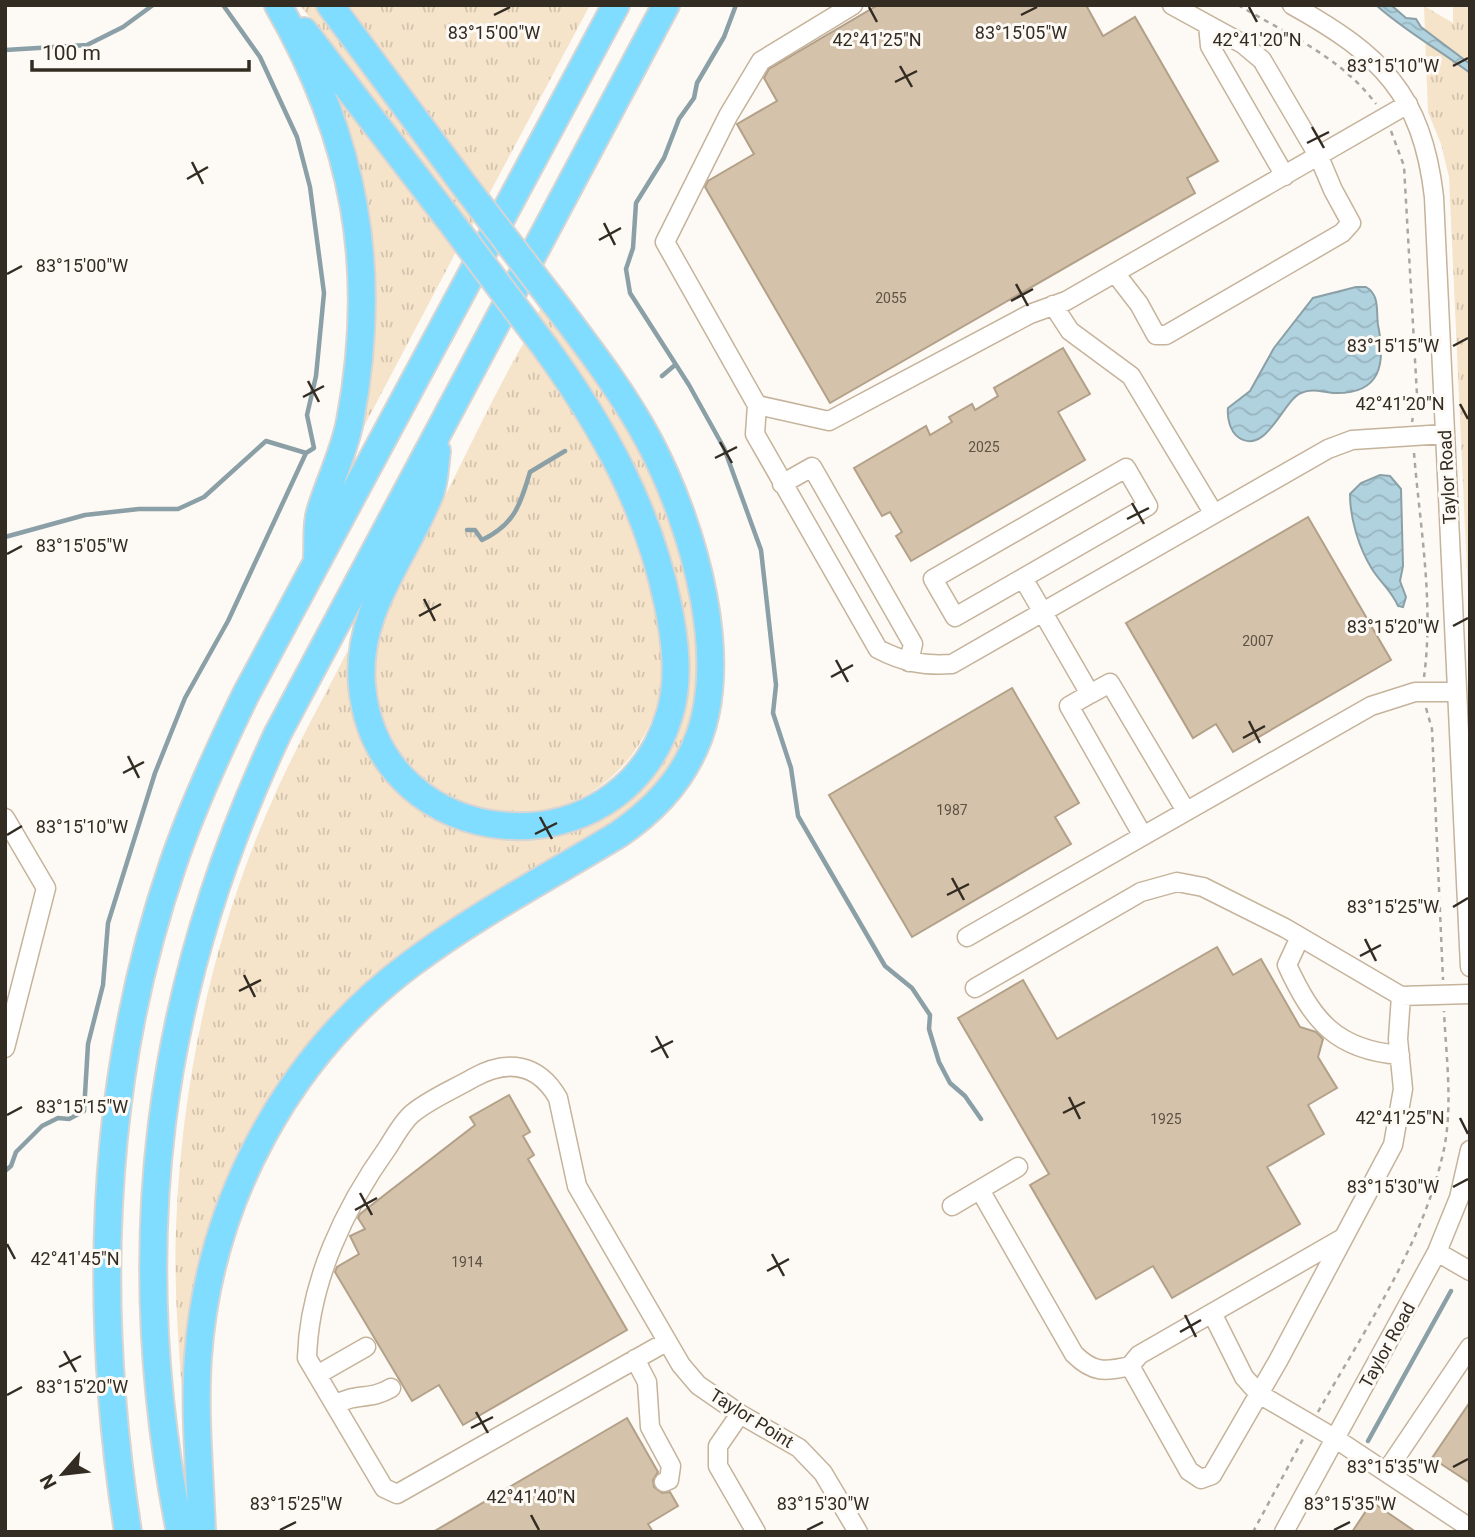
<svg xmlns="http://www.w3.org/2000/svg" width="1475" height="1537" font-family="Roboto,sans-serif">
<defs>
<pattern id="grass-tufts" width="24" height="20" patternUnits="userSpaceOnUse" patternTransform="scale(1.75)"><rect width="24" height="20" fill="#f5e3ca"/><path d="M3 7l-1-3M5 7V3M7 7l1-3M15 17l-1-3M17 17v-4M19 17l1-3" fill="none" stroke="#d2c3ad"/></pattern>
<pattern id="water-waves" width="16" height="10" patternUnits="userSpaceOnUse" patternTransform="scale(1.75)"><rect width="16" height="10" fill="#b0d2df"/><path d="M0 5q4-4 8 0t8 0" fill="none" stroke="#98b4bf"/></pattern>
</defs>
<rect width="100%" height="100%" fill="#fdf9f4"/>
<path fill="url(#grass-tufts)" d="M300 5H320L478 215 469 231Z
M343 5H590L488 196Z
M1453 5H1470V637L1449 177 1441 144 1428 112 1424 6 1453 23Z
M340 92 458 248 361 432 357 428 362 409 334 97Z
M544 303 591 368 646 456 683 552 702 658 687 746 639 809 451 927 262 1116 187 1392 182 1393C178 1338 174 1284 176 1229 181 1086 212 939 269 808 292 754 321 703 347 652L353 655V690L448 822C496 842 566 847 609 812 632 793 653 760 673 737L649 501 611 423 535 318Z
M526 339C590 425 644 519 659 626 661 640 665 654 665 668 663 694 653 723 638 746 555 871 367 808 376 660 379 600 420 544 447 492 473 441 497 388 526 339Z"/>
<path fill="url(#water-waves)" stroke="#8aa0a6" stroke-width="2" d="M1376 5H1391L1406 18 1416 19 1421 27 1470 64V73C1438 49 1405 31 1376 5Z
M1356 287H1366C1380 295 1376 311 1378 325 1386 364 1381 395 1333 393 1322 392 1312 388 1301 393 1283 400 1266 457 1238 437 1230 431 1227 418 1228 408L1250 391 1274 348 1313 298Z
M1380 475 1390 476 1401 489 1403 566 1400 581 1406 597 1403 607 1398 606C1392 591 1380 582 1372 569 1359 548 1350 519 1350 494L1361 483Z"/>
<g fill="none" stroke-linecap="round" stroke-linejoin="round">
<path stroke="#8aa0a6" stroke-width="4.5" d="M736 5 724 37 697 83 694 98 679 119 664 158 636 203 633 248 626 269 630 293 689 385 724 448 761 550 776 685 773 713 791 768 798 816 885 966 912 988 930 1015 929 1029 939 1062 950 1083 965 1096 981 1119
M5 50 87 45 123 27 153 5
M662 376 675 365
M467 530H475L482 540C515 524 520 505 530 472L565 451
M5 537 85 515 139 509H178L204 497 266 441 306 453
M5 1171 11 1166 16 1152 42 1126 58 1118 69 1119 84 1111 88 1044 103 985 108 923 155 773 185 698 228 621 306 453 314 448 307 415 316 376 324 293 310 187 297 137 260 57 223 5
M1368 1441 1451 1291"/>
</g>
<path fill="#d5c2aa" stroke="#b2a088" stroke-width="2" d="M878 5H1086L1103 36 1135 17 1218 161 1187 178 1195 193 830 403 705 187 708 181 754 154 737 124 777 101 764 78 769 69Z
M1063 348 1090 394 1058 412 1085 460 911 561 896 536 902 532 890 512 882 516 854 468 926 426 930 435 952 422 949 417 972 404 975 410 998 396 994 388Z
M1308 517 1391 660 1233 752 1216 724 1193 738 1126 623Z
M1012 688 1079 803 1055 817 1071 844 912 937 829 795Z
M1217 947 1233 975 1261 959 1300 1027 1316 1032 1323 1039 1318 1057 1337 1088 1308 1105 1324 1134 1267 1167 1300 1224 1172 1298 1153 1266 1096 1299 1030 1185 1049 1174 958 1018 1023 980 1057 1039Z
M509 1095 530 1132 523 1136 534 1155 528 1159 627 1330 463 1425 439 1385 412 1401 335 1272 337 1267 359 1254 350 1236 365 1229 358 1218 360 1214 475 1125 470 1117Z
M1470 1402V1483L1432 1458Z
M627 1418 658 1472 653 1480 654 1487 662 1493 670 1492 678 1506 648 1524 653 1532H433Z
M1372 1502 1416 1532H1352Z"/>
<g fill="none" stroke-linecap="round" stroke-linejoin="round">
<defs>
<path id="minor" d="M853 5 761 61 728 116 665 242 757 405 829 421 1030 314 1066 301 1408 104
M1292 5C1380 54 1422 93 1434 197L1470 967
M1208 25 1210 46 1285 176
M1115 273 1139 304 1156 335H1166L1342 233 1351 223 1333 190 1319 157 1262 60 1243 44 1172 5
M757 405 755 434 878 649C903 662 923 666 952 664L1214 514 1131 376 1070 331 1053 305
M782 484 812 467 913 644 909 662
M1214 514 1328 449 1352 440 1445 434
M1090 694 1110 683 1186 811
M5 818 46 888 5 1048
M1143 836 1371 706 1415 692H1457
M967 937 1143 836 1069 706 1090 694 1023 578 955 617 933 579 1126 468 1148 506 1023 578
M1300 937 1287 965C1313 1021 1336 1050 1400 1055
M975 988 1141 892 1177 882 1203 887 1285 928 1401 996 1470 994
M980 1190 1074 1354C1093 1373 1105 1372 1130 1366
M952 1206 1018 1167
M1341 1239 1139 1355 1130 1366 1189 1471 1201 1479 1212 1475 1278 1361 1393 1145 1403 1089 1398 1039 1401 996
M1437 1252 1470 1271
M1212 1313 1244 1377 1259 1394 1336 1439 1470 1528
M666 1342 397 1494 384 1488 307 1358C309 1282 345 1207 388 1147 395 1136 403 1121 413 1113 430 1099 454 1089 473 1078 507 1059 538 1063 558 1098L577 1186 681 1365 698 1385 740 1414 799 1448 823 1473 858 1532
M635 1359 647 1382 650 1427 671 1466 669 1480 664 1482
M317 1375 366 1347
M335 1405C357 1392 369 1401 391 1388
M740 1414 718 1446V1466L756 1532
M1386 1472 1470 1347
M1284 1532 1437 1252 1459 1198 1470 1150"/>
<path id="highway" d="M278 5C355 139 379 269 350 421 344 453 329 482 320 512 316 525 318 542 317 555
M330 5 464 185
M304 31 447 217
M437 451C435 465 435 481 430 494 404 559 355 612 362 686 378 857 622 878 670 713 680 678 675 640 668 605 648 507 603 427 545 347
M128 1532C93 1308 99 1079 173 864 193 805 219 749 246 694L616 5
M180 1532C124 1249 155 994 278 733L666 5
M202 1532C200 1473 194 1415 198 1357 209 1202 287 1056 412 963 476 915 550 876 619 834 648 814 674 789 690 757 737 669 693 524 649 441 625 396 594 355 563 314"/>
</defs>
<use href="#minor" stroke="#c5b39b" stroke-width="21"/>
<use href="#highway" stroke="#d6d5d3" stroke-width="30"/>
<path stroke="#aba69f" stroke-width="2.5" stroke-dasharray="5 5" stroke-linecap="butt" d="M1238 5C1287 34 1341 57 1376 104
M1391 131 1404 166 1417 395 1412 422
M1414 453C1420 527 1434 603 1424 677
M1426 708 1432 729 1443 980
M1318 1412C1365 1329 1424 1243 1444 1149 1453 1104 1446 1056 1444 1011
M1253 1532 1303 1439"/>
<use href="#minor" stroke="#fff" stroke-width="18"/>
<use href="#highway" stroke="#81ddff" stroke-width="26"/>
<defs>
<path id="highway-bridge" d="M464 185 563 314
M447 217 545 347"/>
</defs>
<use href="#highway-bridge" stroke="#d6d5d3" stroke-width="30" stroke-linecap="butt"/>
<use href="#highway-bridge" stroke="#81ddff" stroke-width="26"/>
</g>
<path fill="none" stroke="#332c22" stroke-width="2.5" d="M869 7 877 22M1249 7 1257 22M494 15 510 7M1021 15 1037 7M900 66 912 87M1453 66 1468 58M895 82 917 71M1312 127 1324 148M1307 143 1329 132M192 162 203 184M187 179 208 167M604 223 615 245M599 240 621 228M7 274 22 266M1016 284 1028 306M1011 301 1033 289M1453 346 1468 338M308 381 319 402M303 397 324 386M1460 404 1468 419M720 442 732 463M715 458 737 447M1132 503 1144 524M1127 519 1149 508M7 554 22 546M424 599 435 621M419 616 441 604M1453 626 1468 618M836 660 848 682M831 677 853 665M1249 721 1260 743M1243 738 1265 726M128 756 139 778M123 773 144 762M540 817 552 839M535 834 557 823M7 835 22 826M952 878 964 900M947 895 969 884M1453 907 1468 898M1365 939 1376 961M1360 956 1381 945M244 975 255 997M239 991 261 980M656 1036 668 1058M651 1052 673 1041M1069 1097 1080 1119M1063 1113 1085 1102M7 1115 22 1107M1460 1118 1468 1134M1453 1187 1468 1179M360 1193 372 1215M355 1210 377 1198M7 1244 15 1259M772 1254 784 1276M767 1271 789 1259M1185 1315 1196 1337M1180 1332 1201 1320M64 1351 76 1372M59 1367 81 1356M7 1395 22 1387M476 1412 488 1433M471 1428 493 1417M1453 1467 1468 1459M531 1515 539 1530M280 1530 296 1522M807 1530 823 1522M1334 1530 1350 1522"/>
<g text-anchor="middle" dominant-baseline="central" stroke-width="6" stroke-linejoin="round" paint-order="stroke">
<g font-size="14" fill="#5c5244">
<text x="891" y="298">2055</text>
<text x="984" y="447">2025</text>
<text x="1258" y="641">2007</text>
<text x="952" y="810">1987</text>
<text x="1166" y="1119">1925</text>
<text x="467" y="1262">1914</text>
</g>
<g font-size="18" fill="#332c22" stroke="#fdf9f4">
<text transform="translate(1447 477) rotate(-93)">Taylor Road</text>
<text transform="translate(1387 1345) rotate(-61)">Taylor Road</text>
<text transform="translate(752 1418) rotate(32)">Taylor Point</text>
</g>
</g>
<g font-size="18" text-anchor="middle" fill="#332c22" stroke="#fdf9f4" stroke-width="6" stroke-linejoin="round" paint-order="stroke">
<text x="494" y="39">83°15'00"W</text>
<text x="1021" y="39">83°15'05"W</text>
<text x="877" y="46">42°41'25"N</text>
<text x="1257" y="46">42°41'20"N</text>
<text x="1393" y="72">83°15'10"W</text>
<text x="82" y="272">83°15'00"W</text>
<text x="1393" y="352">83°15'15"W</text>
<text x="1400" y="410">42°41'20"N</text>
<text x="82" y="552">83°15'05"W</text>
<text x="1393" y="633">83°15'20"W</text>
<text x="82" y="833">83°15'10"W</text>
<text x="1393" y="913">83°15'25"W</text>
<text x="82" y="1113">83°15'15"W</text>
<text x="1400" y="1124">42°41'25"N</text>
<text x="1393" y="1193">83°15'30"W</text>
<text x="75" y="1265">42°41'45"N</text>
<text x="82" y="1393">83°15'20"W</text>
<text x="1393" y="1473">83°15'35"W</text>
<text x="531" y="1503">42°41'40"N</text>
<text x="296" y="1510">83°15'25"W</text>
<text x="823" y="1510">83°15'30"W</text>
<text x="1350" y="1510">83°15'35"W</text>
</g>
<rect width="1475" height="1537" fill="none" stroke="#332c22" stroke-width="14"/>
<g transform="translate(63 1474) rotate(242)" stroke="#fdf9f4" stroke-width="5" paint-order="stroke">
<path d="M0-5L12 26L0 18L-12 26Z" fill="#332c22"/>
<text y="-10" font-size="19" font-weight="bold" text-anchor="middle" fill="#332c22">N</text>
</g>
<path d="M32 60v10h217v-10" fill="none" stroke="#332c22" stroke-width="3.5"/>
<text x="42" y="60" font-size="21" fill="#332c22" stroke="#fdf9f4" stroke-width="5" paint-order="stroke">100 m</text>
</svg>
